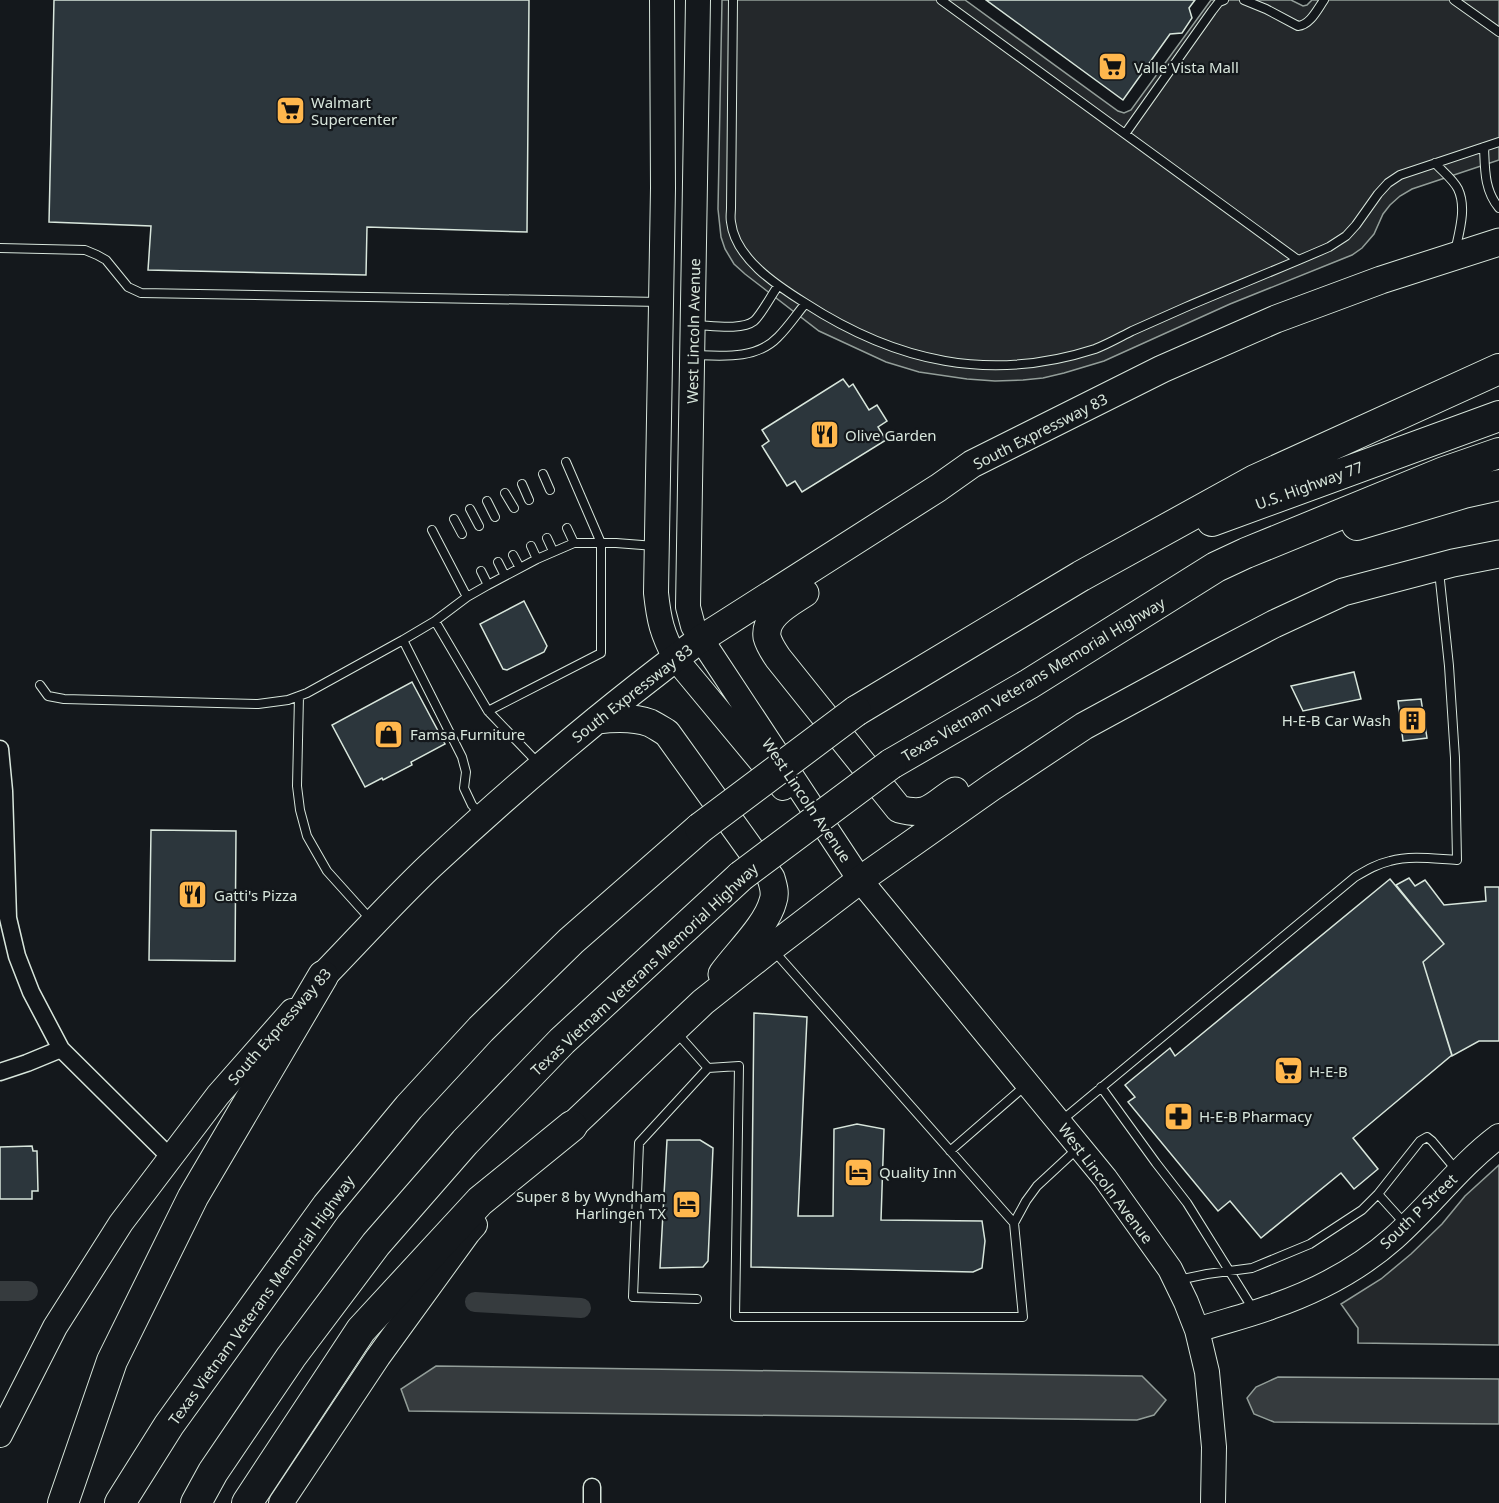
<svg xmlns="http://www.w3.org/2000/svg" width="1499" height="1503" font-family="'Noto Sans',sans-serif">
<rect width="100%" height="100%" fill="#14181c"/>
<path fill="#24282b" stroke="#939e99" stroke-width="1.5" d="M722 0H965L1118 111 1124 113 1131 110 1211 0H1291L1303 6 1307 5 1312 0H1499V160L1412 189 1400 196 1390 205 1383 214 1374 234 1362 248 1352 255 1230 304 1104 361 1064 373 1043 378 1023 380 995 381 967 379 919 372 886 362 819 331 745 274 734 264 725 249 721 237 718 209Z
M1499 1165V1345L1358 1343V1328L1341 1304 1381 1279 1411 1254 1442 1224 1465 1196Z"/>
<path fill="#363b3e" stroke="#939e99" stroke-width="1.5" d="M436 1366 1142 1376 1166 1400 1154 1415 1137 1420 409 1411 401 1389Z
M1278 1377 1499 1379V1424L1274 1422 1254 1414 1247 1398 1256 1387Z"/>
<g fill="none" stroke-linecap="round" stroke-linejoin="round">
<path stroke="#363b3e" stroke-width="20" d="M0 1291H28
M475 1302 581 1308"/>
</g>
<path fill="#2c363c" stroke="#d8e6dc" stroke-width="1.5" d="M54 0H529L527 232 367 227 366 275 148 270 151 226 49 222Z
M986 0H1195L1189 8 1192 18 1182 33 1170 34 1123 100Z
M843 379 849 387 853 384 869 410 877 405 887 421 878 427 886 440 802 492 795 481 787 486 762 446 769 441 762 430Z
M524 601 547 646 544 652 507 670 503 669 480 624Z
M1354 672 1361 699 1303 711 1291 686Z
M412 682 445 744 411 762 412 765 383 780 382 778 365 787 332 725Z
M1421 699 1427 738 1403 741 1398 701Z
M151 830 236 831 235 961 149 960Z
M1409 878 1415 886 1425 880 1444 905 1486 901 1485 887H1499V1041H1479L1452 1056 1423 962 1444 944 1396 885Z
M1390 879 1444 944 1423 962 1452 1055 1353 1138 1378 1169 1354 1189 1341 1173 1261 1238 1230 1201 1218 1211 1128 1102 1135 1097 1125 1085 1170 1048 1175 1056Z
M754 1013 807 1017 798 1216H833L834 1129 857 1124 884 1129 881 1220 982 1221 985 1241 982 1268 973 1272 751 1267Z
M667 1140H700L713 1148 708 1261 703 1267 660 1268Z
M32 1146 33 1151H37L38 1191H32V1199H0V1147Z"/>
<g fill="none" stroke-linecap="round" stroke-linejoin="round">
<defs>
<path id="lane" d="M733 0 731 208C731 212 730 217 731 222 735 258 776 285 805 303 896 362 990 383 1095 349 1108 344 1120 337 1132 331 1150 323 1168 315 1186 307 1233 287 1281 268 1329 247L1346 236 1356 225 1378 194 1388 183 1400 175 1499 142
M941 0 1298 260
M1244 0 1266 9 1298 26C1310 25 1317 10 1324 0
M1454 0 1499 32
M1125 134 1212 11 1219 2 1224 0
M1484 147C1485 169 1484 190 1499 208
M1435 163C1442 171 1453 179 1458 189 1467 208 1459 232 1455 252
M0 248 85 250 97 255 106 260 128 287 141 293 661 302
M693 325C709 325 741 331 754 321 761 315 772 294 778 286
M693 355C722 356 756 360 778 337 788 327 796 315 805 304
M543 474 550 490
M522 484 529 500
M505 493 514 508
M487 501 495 517
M470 509 479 526
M454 519 462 534
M567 528 574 543
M432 530 467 597
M547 538 553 551
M531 546 537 559
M513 555 520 568
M498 562 505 576
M481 571 488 585
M435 621 488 711 538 763
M403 640 462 757 466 772 464 788 472 805 481 815
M40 685 48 696 64 699 258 704 288 700 307 693 403 640 435 621 467 597 488 585 537 559 574 543H616L655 546
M299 696 297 786 300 810 307 836 327 871 372 921
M488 711 601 653V543L566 462
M774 951 1014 1223 1026 1201 1037 1186 1077 1149
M676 1032 708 1068 639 1143 633 1297 697 1299
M708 1068 739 1066 735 1317H1023L1014 1223
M1101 1087 1156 1163 1187 1203 1253 1309
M1061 1121 1355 877C1367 870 1377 864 1390 861 1411 855 1436 859 1457 860L1455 758 1449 666 1439 571
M950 1151 1025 1086
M1378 1194 1406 1225
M1178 1280 1207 1274 1252 1268 1310 1244 1362 1210 1378 1194 1420 1141 1427 1137 1432 1141 1458 1172"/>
<path id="street" d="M0 749 4 791 8 918 17 956 31 992 61 1049 171 1158
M0 1072 27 1063 61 1049
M592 1503V1487"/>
<path id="secondary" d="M662 0 663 188 656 593C659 621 662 633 675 658L783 788
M698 0 688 607 693 626 701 639 860 880 1105 1178 1170 1269 1186 1302 1197 1330 1207 1372 1214 1447 1213 1503
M1197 1330C1221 1322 1247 1316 1271 1307 1315 1292 1359 1269 1394 1238 1431 1205 1460 1165 1499 1136
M0 1435 55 1327 121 1223 218 1095 292 1011
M281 1503 378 1357 468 1233 475 1225"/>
<path id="primary" d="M805 593C790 603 764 616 767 637 769 645 774 652 778 658L899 809C929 817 931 806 955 791
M597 720C614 718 634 717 650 723 656 726 662 730 667 733L771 878C773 885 776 893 773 901 767 925 737 953 722 974
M323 976C359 939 394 900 431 865 517 785 606 709 701 639L938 488 972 464 1162 369 1276 319 1381 280 1499 242
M572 1126 703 1002 771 948 860 880 992 787 1084 726 1211 657 1274 624 1343 592 1453 563 1499 554"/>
<path id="highway" d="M1212 521 1499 416
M1357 525 1464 493 1499 485
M856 711 1081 576 1255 480 1499 369
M891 764 1029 684 1216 567 1246 553 1444 472 1499 453
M63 1503 112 1361 193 1197 323 976
M120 1503 169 1425 327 1206 409 1107 481 1029 571 941 700 828
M196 1503 213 1472 291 1357 376 1244 465 1142 562 1041 741 876
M247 1503 361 1330 480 1201 572 1126"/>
</defs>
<use href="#lane" stroke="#d8e6dc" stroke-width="10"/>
<use href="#street" stroke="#d8e6dc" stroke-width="19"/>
<use href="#secondary" stroke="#d8e6dc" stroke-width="26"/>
<use href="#primary" stroke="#d8e6dc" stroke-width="29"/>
<use href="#highway" stroke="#d8e6dc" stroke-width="32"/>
<use href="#lane" stroke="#14181c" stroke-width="8"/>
<use href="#street" stroke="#14181c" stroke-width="16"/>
<use href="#secondary" stroke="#14181c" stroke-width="24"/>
<use href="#primary" stroke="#14181c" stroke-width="27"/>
<use href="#highway" stroke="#14181c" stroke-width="30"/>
<defs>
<path id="highway-bridge" d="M700 828 856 711
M741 876 891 764"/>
</defs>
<use href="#highway-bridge" stroke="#d8e6dc" stroke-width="32" stroke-linecap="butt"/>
<use href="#highway-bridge" stroke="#14181c" stroke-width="30"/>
</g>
<defs>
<symbol id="supermarket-square" viewBox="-11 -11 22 22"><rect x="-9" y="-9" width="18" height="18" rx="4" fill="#ffb74d" stroke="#14181c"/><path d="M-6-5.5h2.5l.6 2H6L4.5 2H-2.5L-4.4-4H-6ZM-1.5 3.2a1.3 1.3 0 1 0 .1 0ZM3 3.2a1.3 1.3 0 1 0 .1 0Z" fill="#111"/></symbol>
<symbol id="restaurant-square" viewBox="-11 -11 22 22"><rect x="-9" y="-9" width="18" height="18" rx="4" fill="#ffb74d" stroke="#14181c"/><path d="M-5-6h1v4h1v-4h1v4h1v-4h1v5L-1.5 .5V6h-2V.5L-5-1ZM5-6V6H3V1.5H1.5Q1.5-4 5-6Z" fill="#111"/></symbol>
<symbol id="building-square" viewBox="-11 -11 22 22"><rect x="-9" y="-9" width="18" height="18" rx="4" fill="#ffb74d" stroke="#14181c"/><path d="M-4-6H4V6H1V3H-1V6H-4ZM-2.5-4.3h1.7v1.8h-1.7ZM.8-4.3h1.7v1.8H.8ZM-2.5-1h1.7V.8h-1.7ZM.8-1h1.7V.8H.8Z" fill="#111"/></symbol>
<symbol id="shop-square" viewBox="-11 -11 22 22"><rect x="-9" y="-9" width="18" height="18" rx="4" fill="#ffb74d" stroke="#14181c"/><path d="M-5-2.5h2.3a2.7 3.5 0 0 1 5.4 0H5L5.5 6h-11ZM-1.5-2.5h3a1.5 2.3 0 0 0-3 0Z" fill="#111"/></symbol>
<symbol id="pharmacy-square" viewBox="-11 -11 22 22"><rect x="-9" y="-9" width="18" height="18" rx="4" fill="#ffb74d" stroke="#14181c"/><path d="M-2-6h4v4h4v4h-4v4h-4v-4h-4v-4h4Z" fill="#111"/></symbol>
<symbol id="hotel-square" viewBox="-11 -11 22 22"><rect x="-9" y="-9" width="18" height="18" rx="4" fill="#ffb74d" stroke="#14181c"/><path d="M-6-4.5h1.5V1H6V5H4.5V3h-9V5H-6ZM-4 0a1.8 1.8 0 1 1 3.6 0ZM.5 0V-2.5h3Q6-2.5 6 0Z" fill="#111"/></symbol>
</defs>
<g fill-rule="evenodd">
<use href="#supermarket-square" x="1096" y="50" width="33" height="33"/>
<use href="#supermarket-square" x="274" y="94" width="33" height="33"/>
<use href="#restaurant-square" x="808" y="418" width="33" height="33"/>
<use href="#building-square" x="1396" y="704" width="33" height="33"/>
<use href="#shop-square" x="372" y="718" width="33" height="33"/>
<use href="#restaurant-square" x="176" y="878" width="33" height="33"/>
<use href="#supermarket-square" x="1272" y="1054" width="33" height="33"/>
<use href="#pharmacy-square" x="1162" y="1100" width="33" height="33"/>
<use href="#hotel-square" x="842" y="1156" width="33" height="33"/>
<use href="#hotel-square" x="670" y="1188" width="33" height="33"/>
</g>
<g text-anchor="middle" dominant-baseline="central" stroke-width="4.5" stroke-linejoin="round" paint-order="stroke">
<g font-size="15" fill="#d8e6dc" stroke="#14181c" text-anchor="start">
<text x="1134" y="67">Valle Vista Mall</text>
<text x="311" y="102">Walmart<tspan x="311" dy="17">Supercenter</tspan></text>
<text x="845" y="435">Olive Garden</text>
<text x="1391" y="720" text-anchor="end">H-E-B Car Wash</text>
<text x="410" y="734">Famsa Furniture</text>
<text x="214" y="895">Gatti's Pizza</text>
<text x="1309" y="1071">H-E-B</text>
<text x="1199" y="1116">H-E-B Pharmacy</text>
<text x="879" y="1172">Quality Inn</text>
<text x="666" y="1196" text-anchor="end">Super 8 by Wyndham<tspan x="666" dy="17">Harlingen TX</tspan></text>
</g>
<g font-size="15" fill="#d8e6dc" stroke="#14181c">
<text transform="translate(693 331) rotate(-89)">West Lincoln Avenue</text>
<text transform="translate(1040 431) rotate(-27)">South Expressway 83</text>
<text transform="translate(1309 485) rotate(-20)">U.S. Highway 77</text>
<text transform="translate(1033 679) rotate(-31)">Texas Vietnam Veterans Memorial Highway</text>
<text transform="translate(632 693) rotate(-38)">South Expressway 83</text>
<text transform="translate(807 800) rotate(56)">West Lincoln Avenue</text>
<text transform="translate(644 969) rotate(-43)">Texas Vietnam Veterans Memorial Highway</text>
<text transform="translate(279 1026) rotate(-49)">South Expressway 83</text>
<text transform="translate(1106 1183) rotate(53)">West Lincoln Avenue</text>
<text transform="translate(1418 1211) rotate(-44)">South P Street</text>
<text transform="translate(261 1300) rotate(-54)">Texas Vietnam Veterans Memorial Highway</text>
</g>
</g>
</svg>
